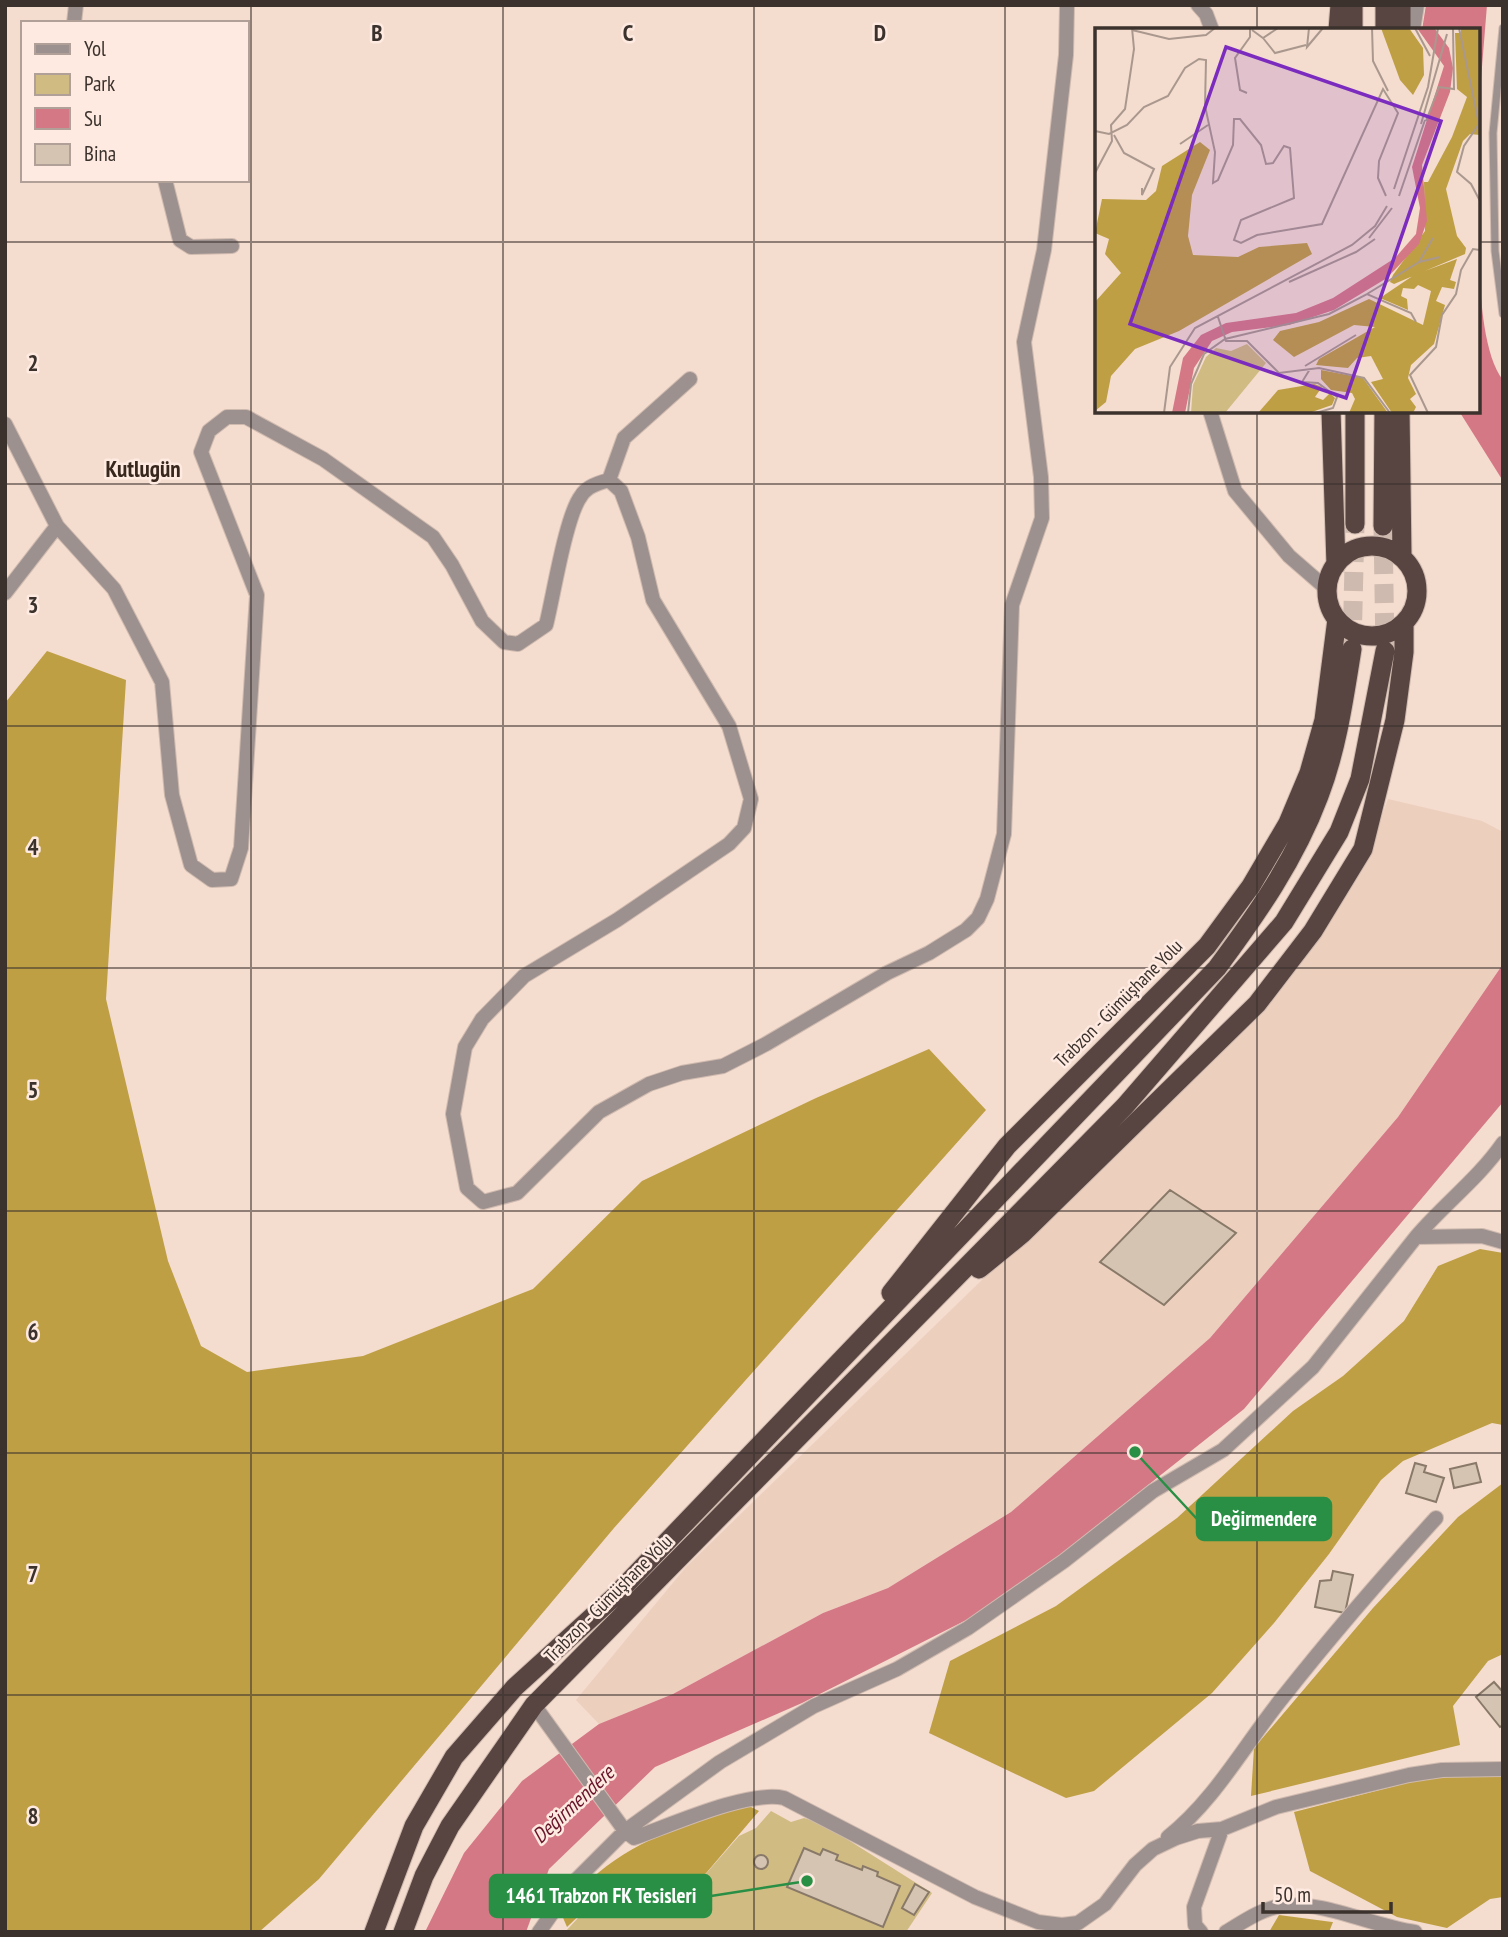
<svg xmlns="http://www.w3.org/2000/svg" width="1508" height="1937" font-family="'PT Sans Narrow',sans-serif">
<rect width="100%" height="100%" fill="#f4dccf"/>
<path fill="#edcfbe" d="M1388 799 1482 821 1503 832V964L1398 1117 1210 1338 1011 1512 888 1588 823 1613 673 1694 599 1724 576 1700 686 1567 1219 1050 1368 852Z"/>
<path fill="#d0bb82" d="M771 1811 791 1822 804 1818 823 1824 932 1893 906 1932H565L591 1904 659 1899 690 1892 739 1836 756 1828Z"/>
<path fill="#bf9f43" d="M47 651 126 680 106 999 168 1261 201 1346 247 1372 363 1356 533 1289 642 1181 816 1098 929 1049 986 1110 614 1528 319 1879 259 1932H5V703Z
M1480 1249 1503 1253V1425L1492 1423 1403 1461 1381 1480 1329 1554 1274 1623 1212 1693 1094 1791 1066 1798 929 1733 950 1661 1056 1606 1177 1518 1293 1411 1343 1376 1404 1321 1438 1266Z
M1503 1483V1654L1488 1661 1453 1706 1460 1745 1251 1796 1254 1748 1373 1608 1458 1517Z
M1503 1775V1897L1490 1899 1447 1928 1397 1917 1310 1871 1294 1812 1430 1777Z
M747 1805 759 1811 690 1892 659 1899 591 1904 567 1927 561 1913C573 1900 584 1884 598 1873 641 1837 694 1821 747 1805Z
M1279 1915 1332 1922H1333L1329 1932H1269Z"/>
<path fill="#d57886" d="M1426 5H1487L1478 116V30H1422Z
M1478 174C1480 224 1473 341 1503 380V481L1459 411H1478Z
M1503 964V1102L1244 1409 998 1604 802 1703 655 1767 549 1869 526 1932H425L464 1853 522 1781 599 1724 673 1694 823 1613 888 1588 1011 1512 1210 1338 1398 1117Z"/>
<path fill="#d5c4b1" stroke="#897968" stroke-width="2" d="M1170 1190 1236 1233 1164 1305 1100 1262Z
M1415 1463 1426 1466 1424 1472 1444 1478 1436 1502 1406 1493Z
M1476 1463 1481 1482 1454 1488 1450 1469Z
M1333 1571 1353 1575 1345 1613 1315 1607 1320 1581 1331 1580Z
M1494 1682 1503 1692V1725L1500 1727 1476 1697Z
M804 1848 820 1855 823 1849 838 1855 836 1860 862 1870 863 1866 878 1872 877 1876 900 1886 883 1927 787 1887Z
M754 1862a7 7 0 1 1 14 0a7 7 0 1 1-14 0Z
M915 1884 929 1892 914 1915 902 1908Z"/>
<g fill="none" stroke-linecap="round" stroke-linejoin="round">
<path stroke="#cfbaaf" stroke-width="19" stroke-dasharray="19 10" stroke-linecap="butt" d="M1383 526 1385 651
M1352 649 1355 524"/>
<defs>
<path id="service" d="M1503 28 1493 133 1495 251 1503 314"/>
<path id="minor" d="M1198 5 1206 14 1212 30
M74 23 76 5
M165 180 180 240 191 247 232 246
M1210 411 1235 491 1289 556 1327 589
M5 424 57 526 114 589 162 682 172 795 191 865 212 880 231 879 241 848 257 595 201 452 209 431 227 417H246L323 459 433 537 452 565 482 621 504 642 518 644 546 625C553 598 566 515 581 496 587 486 599 483 609 480L621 491 638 537 653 600 729 726 751 799 744 828 729 844 617 920 524 976 482 1019 465 1047 453 1114 467 1188 483 1202 517 1193 599 1112 649 1084 682 1073 723 1066 766 1044 887 973 929 953 966 930 978 918 987 899 1004 834 1012 605 1042 518 1041 477 1024 342 1044 250 1066 55 1067 5
M609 480 624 438 690 379
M5 593 57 526
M1416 1237C1444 1204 1478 1179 1503 1143
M534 1705 625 1831 634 1838C671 1825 748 1790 784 1798L975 1897 1038 1922 1062 1925 1078 1923 1105 1904 1135 1865 1153 1849 1176 1838 1198 1831 1222 1829 1276 1807 1409 1775 1442 1770 1503 1769
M1168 1837C1215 1800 1245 1744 1283 1697 1332 1635 1383 1576 1436 1518
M539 1932 574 1882 625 1831 720 1762 814 1706 897 1669 968 1628 1064 1561 1153 1491 1223 1450 1313 1367 1416 1237 1482 1236 1503 1242
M1201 1932 1195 1925 1194 1907 1222 1829
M1226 1932C1243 1922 1261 1909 1281 1906 1324 1900 1371 1926 1415 1932"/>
<path id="tertiary" d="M1413 30 1417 5"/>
<path id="trunk" d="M1353 5V30
M1385 5V30
M1401 5V30
M1338 30 1340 5
M1331 411 1336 565
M1400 411 1402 557
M1355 524V411
M1383 526 1384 411
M1327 591a45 45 0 1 1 90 0a45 45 0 1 1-90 0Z
M979 1269 1022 1234 1257 1004 1313 931 1363 849 1395 720 1404 652V623
M891 1293 1007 1146 1207 946 1251 886 1288 823 1309 773 1324 720 1337 619
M374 1932 414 1826 454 1757 515 1687 613 1598 1217 968C1257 914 1295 860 1319 796 1337 749 1344 699 1352 649
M403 1932 424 1876 450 1826 534 1705 1125 1106 1284 922 1339 832 1360 779 1385 651"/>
</defs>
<use href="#service" stroke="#cfbaaf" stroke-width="9"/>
<use href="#minor" stroke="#cfbaaf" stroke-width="16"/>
<use href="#tertiary" stroke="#cfbaaf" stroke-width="16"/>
<use href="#trunk" stroke="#cfbaaf" stroke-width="21"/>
<use href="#service" stroke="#9d918f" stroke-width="7"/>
<use href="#minor" stroke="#9d918f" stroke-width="14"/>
<use href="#tertiary" stroke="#9d918f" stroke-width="14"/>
<use href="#trunk" stroke="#584440" stroke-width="19"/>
</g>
<path fill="none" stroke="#3b322d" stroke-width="2" stroke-opacity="0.55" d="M251 5V1932M503 5V1932M754 5V1932M1005 5V1932M1257 5V30M5 242H1097M1478 242H1503M1257 411V1932M5 484H1503M5 726H1503M5 968H1503M5 1211H1503M5 1453H1503M5 1695H1503"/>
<g text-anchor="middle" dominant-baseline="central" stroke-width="5" stroke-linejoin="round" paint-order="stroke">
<g font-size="19" fill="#3b322d" stroke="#feeae0">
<text transform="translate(1118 1003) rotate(-45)">Trabzon - Gümüşhane Yolu</text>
<text transform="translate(608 1598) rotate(-45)">Trabzon - Gümüşhane Yolu</text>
</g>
<g font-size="21" font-style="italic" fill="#68142a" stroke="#feeae0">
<text transform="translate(573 1804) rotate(-43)">Değirmendere</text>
</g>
<g font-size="23" font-weight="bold" fill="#38271d" stroke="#feeae0">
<text x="143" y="468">Kutlugün</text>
</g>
</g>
<g transform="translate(1095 28)">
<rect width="385" height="385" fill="#f4dccf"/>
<path d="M152 316 171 335 130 385H96L98 357 111 329 121 320 136 323Z" fill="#d0bb82"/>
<path d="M286 0H314L328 20 329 47 318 67 305 52ZM366 0H385V107L375 106 368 113 351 161 362 208 371 220 370 226 299 256 295 254 298 247 330 203 329 154H333L357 109 372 69 362 61 360 5H366ZM105 114 115 122 97 167 93 208 98 227 143 229 164 219 212 215 217 226 84 303 40 321 16 348 11 374 0 383V274L26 245 10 226 14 211 0 205 7 171 51 172 61 163 67 138ZM362 231 355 252 361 254 359 261 347 259 341 273 350 277 339 316 316 337 313 350 321 366 315 371 321 379 318 385H297L276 354 288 351 276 328 262 330 253 340 221 337 224 331 280 299 259 297 199 329 178 312 185 303 224 294 274 271 328 297 336 263 323 257 319 261 308 260 306 268 312 271 313 282 285 270 319 247ZM226 342 268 350 293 385H254L260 371 257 365 236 362 226 351ZM219 356 227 359 220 369 228 372 235 365 240 370 237 377 214 385H163L183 362Z" fill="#bf9f43"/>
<path d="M322 0 340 1 354 20 358 40 355 64 327 137 332 193 324 216 292 250 239 282 194 297 137 304 117 313 99 340 90 385H77L88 330 106 307 131 295 201 285 238 270 300 230 321 206 325 180 317 139 349 38Z" fill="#d57886"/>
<path fill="none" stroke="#aa988e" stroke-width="2" d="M214 0 212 19 228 0M277 0 278 33 293 63M320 0 335 28M364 0 384 96 369 118 362 144 376 156 385 173M37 2 74 11 111 7 120 0M157 2 168 10 183 0M168 10 180 25 211 17M152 65 145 62 140 30 155 9V0M331 93 344 59 359 61 358 0M326 96 352 6M0 103 14 106 32 97 49 79 73 68 90 40 104 31 111 32 110 78 120 124 118 155 123 152 138 117 139 91H145L166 117 171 136 178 135 189 118 195 120 199 170 146 192 139 212 146 215 162 207 227 196 288 61 303 85 284 133 283 150 291 168M19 107 29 125 59 141 47 167V160M85 116 113 97M0 145 17 113 16 97 30 81 39 21 37 0M299 161 333 59 343 0M304 168 330 92M274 210 297 180M324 234 345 229M194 254 261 224 280 211M272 266 324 234 338 210M123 289 131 313H152L184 345 224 340 269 350 295 385M210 338 261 307M215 341 207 354 223 355 242 369 238 380 221 385M69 385 75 339 100 300 257 217 280 198 292 178M93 385 96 356 109 326 130 311 234 286 272 266 316 285 321 294M333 385 315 347 341 319 347 287 361 266 366 242 378 221 385 222"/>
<path fill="#7b2cbf" fill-opacity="0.15" stroke="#7b2cbf" stroke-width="3.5" d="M131 19 346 93 251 370 35 296Z"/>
<rect width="385" height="385" fill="none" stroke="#3b322d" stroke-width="3.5"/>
</g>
<g font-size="23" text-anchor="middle" font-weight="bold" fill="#3b322d" stroke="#feeae0" stroke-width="5" stroke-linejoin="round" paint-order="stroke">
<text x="377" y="41">B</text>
<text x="628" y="41">C</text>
<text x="880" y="41">D</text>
<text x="33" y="371">2</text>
<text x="33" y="613">3</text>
<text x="33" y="855">4</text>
<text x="33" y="1098">5</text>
<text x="33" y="1340">6</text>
<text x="33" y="1582">7</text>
<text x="33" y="1824">8</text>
</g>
<path fill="none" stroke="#298f45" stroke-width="2.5" d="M1135 1452L1197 1519M807 1881L711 1896"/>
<g fill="#298f45" stroke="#feeae0" stroke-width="2.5">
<circle cx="1135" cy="1452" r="7"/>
<circle cx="807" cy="1881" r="7"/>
</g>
<g fill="#298f45" stroke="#298f45" stroke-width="2.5">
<rect x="1197" y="1498" width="134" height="42" rx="7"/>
<rect x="490" y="1875" width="221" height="42" rx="7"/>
</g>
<g font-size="21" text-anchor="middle" font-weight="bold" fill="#fff">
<text x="1264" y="1526">Değirmendere</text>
<text x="601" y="1903">1461 Trabzon FK Tesisleri</text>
</g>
<rect width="1508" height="1937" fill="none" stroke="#3b322d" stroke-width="14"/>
<rect x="21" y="21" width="228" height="161" fill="#feeae0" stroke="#b0a098" stroke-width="2"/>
<rect x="35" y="44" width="35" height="10" fill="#9d918f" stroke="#b0a098" stroke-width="2"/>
<text x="84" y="56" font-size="21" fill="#3b322d">Yol</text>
<rect x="35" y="74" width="35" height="21" fill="#d0bb82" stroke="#b0a098" stroke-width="2"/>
<text x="84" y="91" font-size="21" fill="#3b322d">Park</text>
<rect x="35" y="108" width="35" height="21" fill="#d57886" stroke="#b0a098" stroke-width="2"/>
<text x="84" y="126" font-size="21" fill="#3b322d">Su</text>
<rect x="35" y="144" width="35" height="21" fill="#d5c4b1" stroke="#b0a098" stroke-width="2"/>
<text x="84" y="161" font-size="21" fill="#3b322d">Bina</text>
<path d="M1263 1902v10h128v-10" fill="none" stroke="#3b322d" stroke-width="3.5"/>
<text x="1274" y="1902" font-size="21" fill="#3b322d" stroke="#feeae0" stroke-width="5" paint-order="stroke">50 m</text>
</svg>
